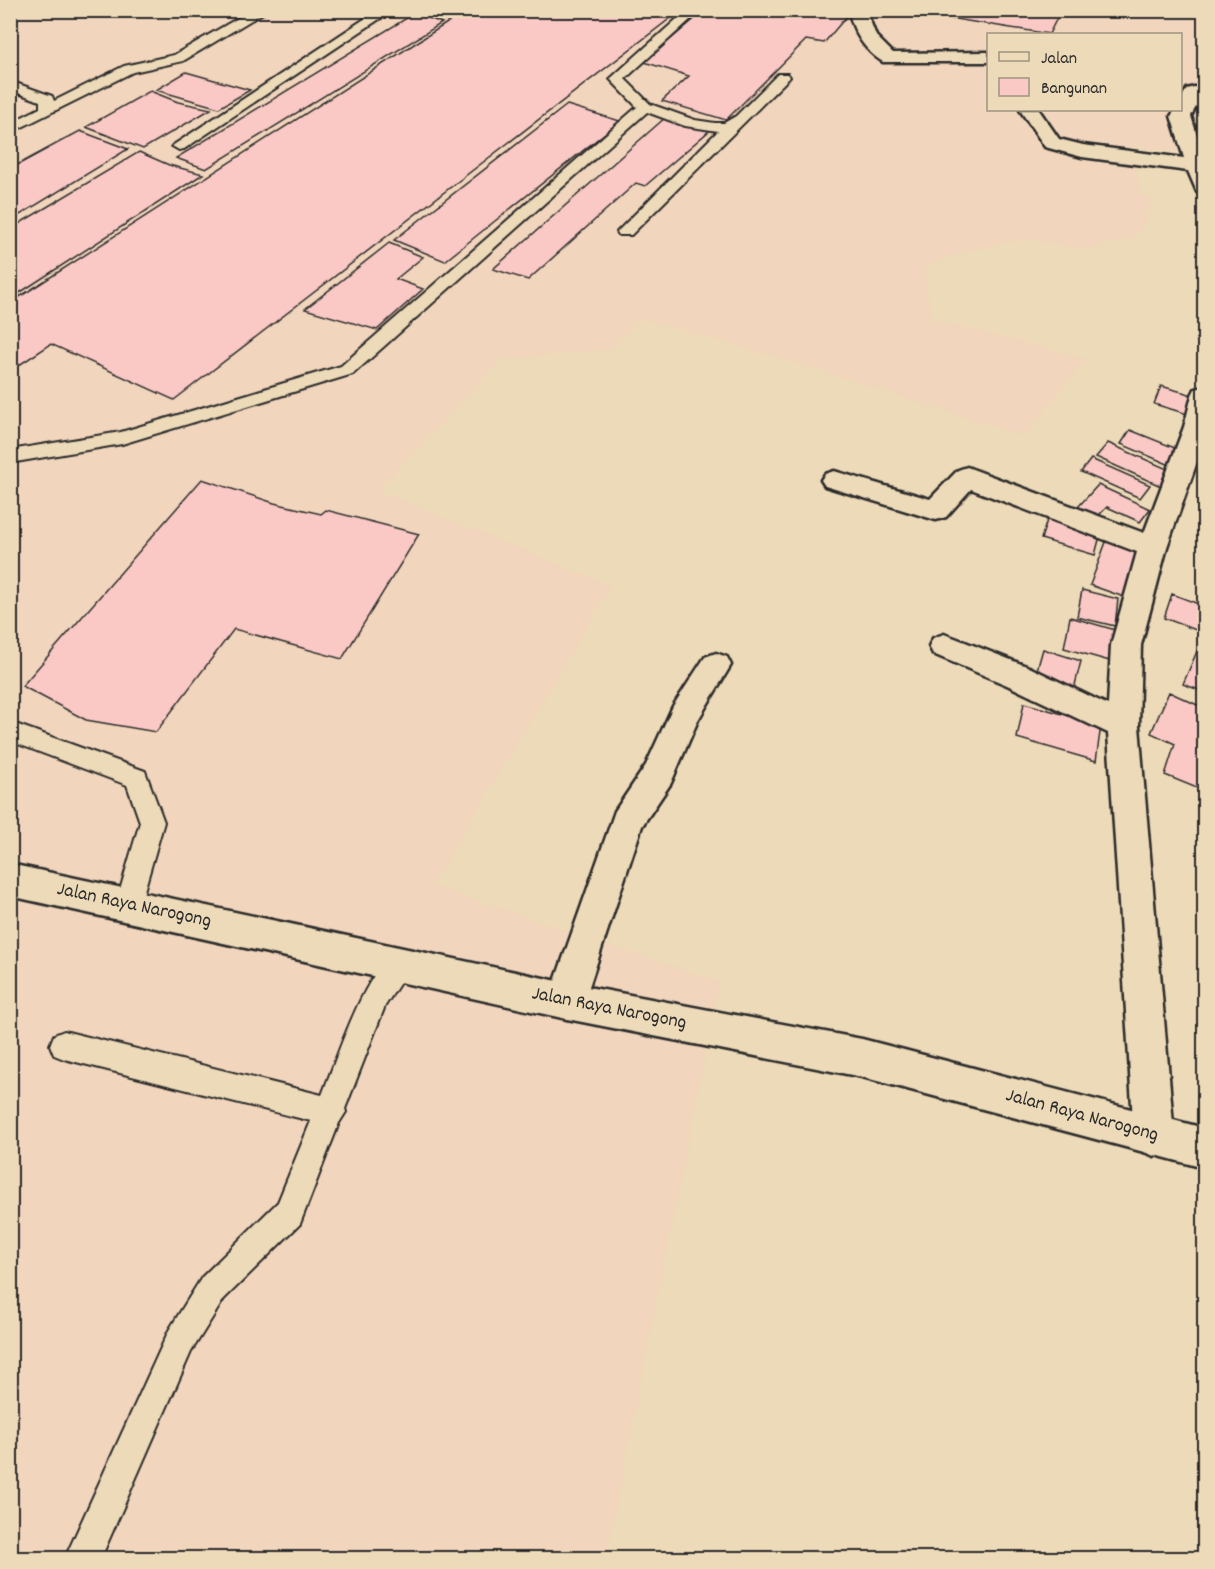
<svg xmlns="http://www.w3.org/2000/svg" width="1215" height="1569" font-family="Dekko,sans-serif">
<rect width="100%" height="100%" fill="#eddab8"/>
<filter id="ink" filterUnits="userSpaceOnUse"><feTurbulence type="fractalNoise" baseFrequency=".0167" numOctaves="2"/><feDisplacementMap in="SourceGraphic" scale="12" xChannelSelector="R" yChannelSelector="G"/><feConvolveMatrix kernelMatrix="1 2 1 2 8 2 1 2 1" color-interpolation-filters="sRGB"/></filter>
<g filter="url(#ink)">
<path fill="#f1d5bc" fill-rule="evenodd" d="M11 11H1204V155L1131 146 1141 194 1150 197 1149 211 1141 231 1131 238 1086 250 1032 239 999 243 958 254 923 268 932 320 1087 359 1024 436 787 360 640 318 611 349 503 359 377 490 611 586 432 885 719 982 606 1558H11ZM988 34H1180V110H988Z"/>
<path fill="#fac9c5" stroke="#2b2b2b" stroke-width="1.5" d="M449 10H681L174 400 51 344 10 371V303L458 16 445 13Z
M705 10H852L824 43 806 40 726 120 662 101 689 76 644 62Z
M899 10H1061L1049 34Z
M415 13 442 23 206 169 176 158Z
M186 72 250 90 219 108 156 90Z
M150 91 178 102 211 109 143 149 86 127Z
M567 105 620 121 445 261 394 240Z
M666 117 709 131 645 186 636 183 528 280 493 269Z
M80 131 128 149 10 221V169Z
M139 152 169 165 203 174 10 299V229Z
M389 243 423 257 396 279 423 289 377 330 305 309Z
M1161 386 1200 397 1194 416 1154 404Z
M1130 430 1180 450 1170 465 1121 444Z
M1108 443 1174 472 1163 487 1096 457Z
M1091 459 1150 485 1140 498 1081 472Z
M202 479 274 503 321 514 326 510 419 534 342 659 234 629 156 732 86 720 22 686Z
M1098 485 1150 509 1140 522 1107 507 1095 519 1077 508Z
M1048 517 1101 532 1095 555 1041 539Z
M1109 534 1142 545 1124 597 1090 585Z
M1082 590 1118 599 1115 626 1077 617Z
M1172 594 1204 606V633L1164 618Z
M1070 617 1119 631 1113 662 1064 648Z
M1043 649 1081 661 1074 689 1035 677Z
M1198 649 1204 651V692L1183 684Z
M1169 692 1204 708V791L1165 775 1175 744 1151 733Z
M1024 703 1101 725 1096 761 1017 738Z"/>
<g fill="none" stroke-linecap="round" stroke-linejoin="round">
<defs>
<path id="lane" d="M252 10H268L183 61 133 72 10 133V123L40 108V101L10 90V81L52 96 54 101 124 66 174 55Z
M378 10H393L184 149 179 150 172 146Z
M687 10H701L625 79 650 104 695 120 715 123H724L736 116 778 74H788L790 77 631 235H619L617 232 718 131 685 126 647 112 353 374 122 444 10 463V450L121 432 341 366 637 107 610 79Z
M10 722 145 771 164 822 138 912 129 916 120 912 116 904 140 822 127 785 10 741Z
M399 951 408 955 412 964 385 1006 345 1109 346 1112 339 1123 300 1224 224 1299 191 1352 101 1558H65L169 1330 202 1277 278 1202 311 1121 64 1059 54 1055 50 1045 54 1035 64 1031 322 1095C336 1061 366 964 399 951Z"/>
<path id="street" d="M849 10H866L876 36 893 53 988 52V62H883C865 51 852 31 849 10Z
M1194 87 1204 88V100L1200 99 1191 116 1204 158V194L1197 192 1188 171 1082 157 1045 147 1020 110H1039L1059 139 1083 145 1184 158 1171 116 1175 110H1180V100L1187 89Z
M1204 387V442L1167 547 1141 645 1139 726 1174 1136 1168 1150 1154 1156 1140 1150 1134 1136 1108 733 1007 685 933 654 929 646 933 638 944 634 955 638 1029 667 1108 705 1111 645 1137 552 971 489 946 517 936 520 825 486 821 480 825 474 834 471 930 499 958 470 967 467 1144 533 1184 427 1192 395 1195 389Z
M716 653 727 657 731 665 698 720 671 783 642 826 580 1014 567 1019 554 1014 548 1001 615 811 646 765 673 706 705 657Z"/>
<path id="primary" d="M10 864 567 983 862 1039 1204 1128V1168L862 1077 567 1019 10 896Z"/>
</defs>
<use href="#lane" stroke="#2b2b2b" stroke-width="4"/>
<use href="#street" stroke="#2b2b2b" stroke-width="5"/>
<use href="#primary" stroke="#2b2b2b" stroke-width="5"/>
<use href="#lane" fill="#eddab8" fill-rule="evenodd"/>
<use href="#street" fill="#eddab8" fill-rule="evenodd"/>
<use href="#primary" fill="#eddab8" fill-rule="evenodd"/>
</g>
</g>
<g text-anchor="middle" dominant-baseline="central" stroke-width="4.5" stroke-linejoin="round" paint-order="stroke">
<g font-size="20" fill="#2b2b2b" stroke="#eddab8">
<text transform="translate(134 906) rotate(12)">Jalan Raya Narogong</text>
<text transform="translate(609 1009) rotate(11)">Jalan Raya Narogong</text>
<text transform="translate(1082 1116) rotate(15)">Jalan Raya Narogong</text>
</g>
</g>
<rect width="1215" height="1569" fill="none" stroke="#eddab8" stroke-width="36"/>
<rect x="18" y="18" width="1179" height="1533" fill="none" stroke="#2b2b2b" stroke-width="2" filter="url(#ink)"/>
<rect x="987" y="33" width="195" height="78" fill="#eddab8" stroke="#9f9480" stroke-width="1.5"/>
<rect x="999" y="52" width="30" height="9" fill="#eddab8" stroke="#9f9480" stroke-width="1.5"/>
<text x="1041" y="63" font-size="18" fill="#2b2b2b">Jalan</text>
<rect x="999" y="78" width="30" height="18" fill="#fac9c5" stroke="#9f9480" stroke-width="1.5"/>
<text x="1041" y="93" font-size="18" fill="#2b2b2b">Bangunan</text>
</svg>
